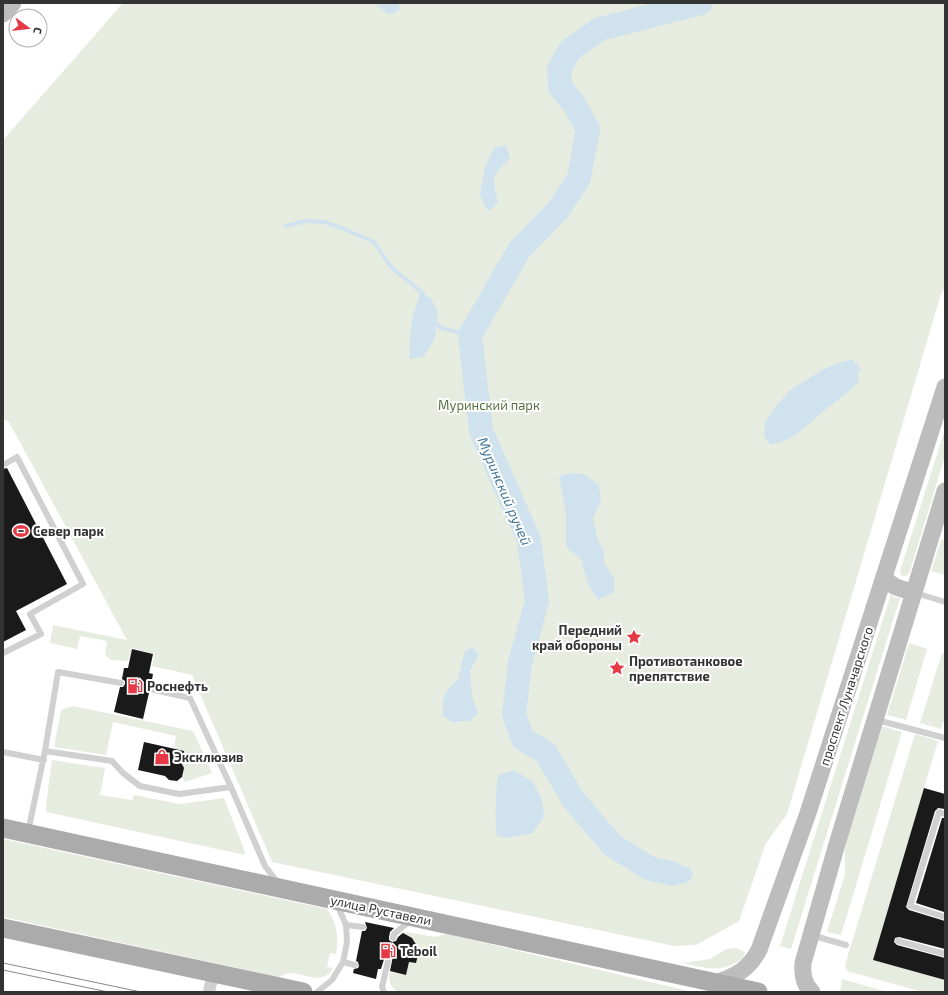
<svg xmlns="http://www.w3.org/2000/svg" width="948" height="995" font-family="'Exo 2',sans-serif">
<rect width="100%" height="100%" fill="#fff"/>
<path fill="#e6ecdf" d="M123 3H945V287L941 294 787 814 766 843 739 921 696 945 674 946 272 862 192 675 152 666 155 654 132 648 128 661 111 660 105 655 107 641 80 636 77 649 50 643 53 625 127 640 21 444 9 422 3 419V140Z
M945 429V456L910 571 908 575 904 576 901 575 900 571Z
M945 539V575L931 571 941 540Z
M891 594 894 598H900L791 949 780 946Z
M909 643 927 649 906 720 887 715Z
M942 653 945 654V717L941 729 920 723Z
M73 706 193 731 212 773 185 782 182 777C184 768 182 761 184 751L174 749 176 736 113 722 106 755 54 747 61 710Z
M882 726 902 732 841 935 827 932 845 874V846Z
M915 734 938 741 873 960 945 980V992H923L847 971 845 965Z
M52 760 105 768 100 795 132 800 134 795 180 804 224 798 245 852V855L46 812V805Z
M3 839 327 909C337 923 339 938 336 954L330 953 327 967 333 968C322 986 307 974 291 973 287 973 283 975 279 977L3 917Z
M407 932 435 937 447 934 693 992H397C390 985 388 981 390 971L406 975 409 962 416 963C419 950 417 941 405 934L404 936 399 935 401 933Z
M736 948 745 952C744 958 740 961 735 963 718 973 701 967 683 963L710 959 726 949Z
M842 979 888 992H840Z"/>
<path fill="#cfe2ee" d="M374 3H399V10L389 15Z
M505 145 508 151 510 159C490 177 492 176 498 202L489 211 484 205 480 194 485 167 494 148Z
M421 292 431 299 438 311 434 341 423 357 410 359C409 331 411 317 421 292Z
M853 360 861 369 857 376 859 381C851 391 841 397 831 405 811 420 795 443 769 444L764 435 765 423 774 409 789 391 822 370 844 361Z
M570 473 584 474 599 485 601 501 593 518 598 540 604 552V563L614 578V592L598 600 588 584 581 560 566 546V514L559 476Z
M472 647 479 654 470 671 472 696 478 713 470 721 452 722 443 716V701L446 692 458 679 465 651Z
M514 770 532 781 542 799 544 816 533 833 508 838 497 836C495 815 495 795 498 775Z
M661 866 689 867 693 874 690 881C687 882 683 884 680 884 669 885 656 876 649 868Z"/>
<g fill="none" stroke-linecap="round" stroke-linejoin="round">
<path stroke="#cfe2ee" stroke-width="4" d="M286 226 305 221 324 222 342 228 374 242 391 267 421 292 423 295
M433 320 441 328 470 335"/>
<path stroke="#cfe2ee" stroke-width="24" d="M673 874 649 868 612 845 573 799 546 753 523 739 514 715 520 663 537 601 529 540 481 431 470 335 520 249 558 210 579 178 588 129 574 104 560 87 559 69 570 50 600 29 701 3"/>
</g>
<path fill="#1a1a1a" d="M7 468 67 584 16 611 26 630 3 642V469Z
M132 649 153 654 149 673 153 674 151 685H148L146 688V691L149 693 143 719 114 712 120 687H123L125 684V681L122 679 124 668H128Z
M144 742 184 751 182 764 184 768 182 777 177 781 169 780 165 776 138 770Z
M924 788 945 794V809L938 808 935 811 906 907 909 910 945 921V949L899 937 895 938 894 942 897 945 945 958V980L873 960Z
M942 818H945L944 912 916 903Z
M365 922 394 928 390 932 389 937V940L392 942 396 941 398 937 403 933 412 938 417 946 418 955 416 963 409 962 406 975 390 971 393 956 390 953 385 956 381 969H378L376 979 353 973 354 969 358 968 359 966 358 962 356 961 362 931H365L367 928Z"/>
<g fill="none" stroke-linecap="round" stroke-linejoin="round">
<path stroke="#d0d0d0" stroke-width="6" d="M3 465 17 457 83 584 30 614 41 634 3 653
M916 593 945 602
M150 689 190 698 231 787 265 866 278 883
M877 720 945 738
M45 751 112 761 123 773 140 786 179 794 231 787
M3 752 44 760
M945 814 939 812 910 906 945 917
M28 832 45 751 58 672 121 683
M346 925 363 927
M811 935 846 945
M393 938 394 934 410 921
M898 941 945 954
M343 962 355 965
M317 992 332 980 343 962 347 942 346 925 337 904
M384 992 382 987 389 957"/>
<path stroke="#d0d0d0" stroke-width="12" d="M209 992 213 973"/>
<path stroke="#bdbdbd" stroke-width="17" d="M3 14 13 3
M884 576C891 588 901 589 914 592
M715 983C736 976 748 970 759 950L808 813 945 387
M812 992C804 985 802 974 803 963L837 844 945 491"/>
<path stroke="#ababab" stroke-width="19" d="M3 828 758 992
M3 928 303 992"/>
<path stroke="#888" stroke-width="1" d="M3 963 141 992
M3 970 108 992"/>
</g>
<defs>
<symbol id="stadium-bare" viewBox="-9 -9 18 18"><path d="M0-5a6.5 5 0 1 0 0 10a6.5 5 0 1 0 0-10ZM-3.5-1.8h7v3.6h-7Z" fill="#e63946" stroke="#fff" stroke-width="2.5" paint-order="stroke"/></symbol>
<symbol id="sight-bare" viewBox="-9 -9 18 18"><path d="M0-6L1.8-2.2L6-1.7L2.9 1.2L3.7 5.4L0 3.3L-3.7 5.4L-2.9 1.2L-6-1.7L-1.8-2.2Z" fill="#e63946" stroke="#fff" stroke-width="2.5" paint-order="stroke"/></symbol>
<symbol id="fuel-bare" viewBox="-9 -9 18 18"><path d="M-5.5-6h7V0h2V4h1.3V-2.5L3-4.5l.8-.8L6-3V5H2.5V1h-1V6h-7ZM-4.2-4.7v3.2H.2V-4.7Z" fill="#e63946" stroke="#fff" stroke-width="2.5" paint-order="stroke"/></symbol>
<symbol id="shop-bare" viewBox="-9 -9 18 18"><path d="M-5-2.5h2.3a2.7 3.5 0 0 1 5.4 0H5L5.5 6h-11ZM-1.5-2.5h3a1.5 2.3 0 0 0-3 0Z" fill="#e63946" stroke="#fff" stroke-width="2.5" paint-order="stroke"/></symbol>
</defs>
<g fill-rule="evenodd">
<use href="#stadium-bare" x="10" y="520" width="22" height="22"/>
<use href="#sight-bare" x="623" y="626" width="22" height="22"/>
<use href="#sight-bare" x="606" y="657" width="22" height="22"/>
<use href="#fuel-bare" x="124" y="675" width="22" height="22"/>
<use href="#shop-bare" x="151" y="746" width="22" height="22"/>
<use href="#fuel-bare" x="377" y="940" width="22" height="22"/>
</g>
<g text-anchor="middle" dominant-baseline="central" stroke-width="4" stroke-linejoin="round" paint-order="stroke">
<g font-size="13" fill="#56703f" stroke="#fff">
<text x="489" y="405">Муринский парк</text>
</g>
<g font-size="13" font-weight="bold" fill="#333" stroke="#fff" text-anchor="start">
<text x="33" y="531">Север парк</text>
<text x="622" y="630" text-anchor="end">Передний<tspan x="622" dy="15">край обороны</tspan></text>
<text x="629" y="661">Противотанковое<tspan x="629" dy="15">препятствие</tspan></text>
<text x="147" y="686">Роснефть</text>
<text x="174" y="757">Эксклюзив</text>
<text x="400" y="951">Teboil</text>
</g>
<g font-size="13" fill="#333" stroke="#fff">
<text transform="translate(846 696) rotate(-72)">проспект Луначарского</text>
<text transform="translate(381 910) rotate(12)">улица Руставели</text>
</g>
<g font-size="14" font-style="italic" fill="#3f7597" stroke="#fff">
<text transform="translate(505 491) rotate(67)">Муринский ручей</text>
</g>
</g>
<rect width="948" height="995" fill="none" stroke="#333333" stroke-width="8"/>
<g transform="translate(28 28) rotate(105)"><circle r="19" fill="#ffffff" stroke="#adadad"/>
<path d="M0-3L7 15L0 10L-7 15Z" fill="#e63946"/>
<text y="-6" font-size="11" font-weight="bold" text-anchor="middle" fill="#333333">С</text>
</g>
</svg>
